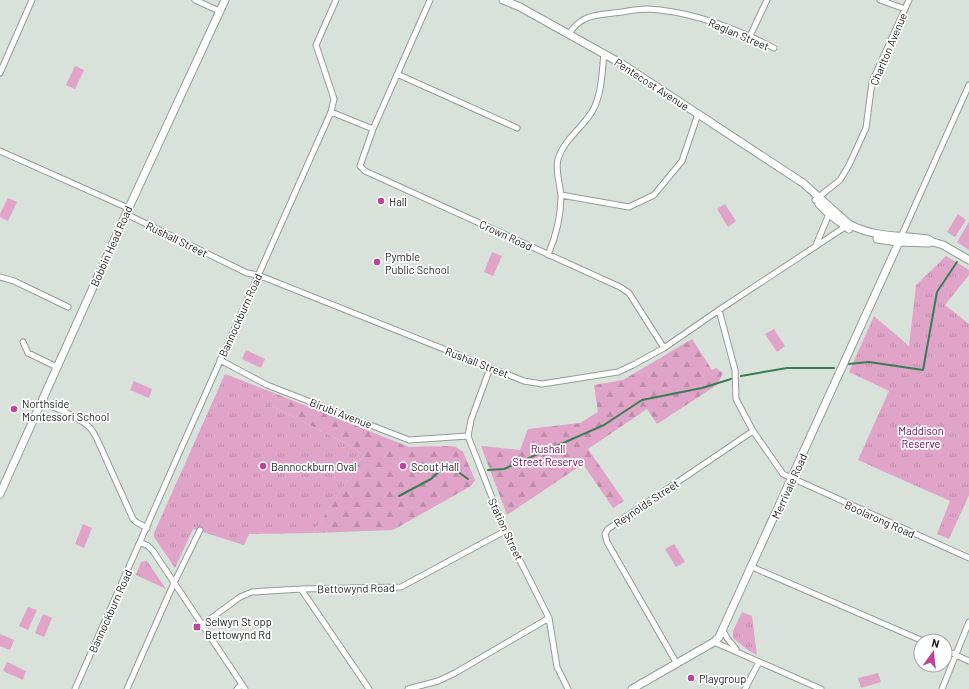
<svg xmlns="http://www.w3.org/2000/svg" width="969" height="689" font-family="Barlow,sans-serif">
<defs>
<pattern id="forest-firs" width="22" height="20" patternUnits="userSpaceOnUse"><rect width="22" height="20" fill="#dfa4c8"/><path d="M5 1l3.5 6h-7zM16 11l3.5 6h-7z" fill="#bf8dab"/></pattern>
<pattern id="park-tufts" width="24" height="20" patternUnits="userSpaceOnUse"><rect width="24" height="20" fill="#dfa4c8"/><path d="M3 7l-1-3M5 7V3M7 7l1-3M15 17l-1-3M17 17v-4M19 17l1-3" fill="none" stroke="#bf8dab"/></pattern>
</defs>
<rect width="100%" height="100%" fill="#d9e1db"/>
<path fill="#dfa4c8" d="M75 66 84 70 75 89 66 85Z
M8 198 17 202 8 221 0 217V214Z
M725 204 736 221 728 227 717 209Z
M958 214 966 220 955 237 947 232Z
M969 222V250L957 242Z
M492 252 502 256 493 276 484 272Z
M774 329 785 346 777 352 765 334Z
M246 350 265 359 261 368 242 359Z
M134 381 152 389 149 398 130 390Z
M83 524 92 528 84 548 75 544Z
M674 544 685 562 676 567 665 549Z
M28 607 37 610 28 630 19 626Z
M43 614 52 618 44 637 35 633Z
M0 634 14 640 10 650 0 646Z
M7 662 26 671 23 680 3 671Z
M878 673 881 682 861 688 858 678Z"/>
<path fill="url(#forest-firs)" d="M692 339 712 370 716 368 723 373 717 385 657 424 647 409 588 449 624 501 613 508 583 464 507 515 481 446 520 450 528 429 580 423 598 412 594 385 623 380Z
M274 393 409 447 448 446 456 447 463 452 475 480 471 486 393 530 313 533 364 455 347 444 270 405Z"/>
<path fill="url(#park-tufts)" d="M946 256 969 270V275L945 305 969 324V495L949 539 937 534 950 501 858 460 889 391 849 372 874 316 909 346 916 285Z
M225 374 274 393 270 405 347 444 364 455 313 533 249 534 244 545 193 529 175 568 154 537V533Z
M147 561 166 589 136 575 141 562Z
M742 612 752 616 757 655 748 650 733 638V631Z"/>
<g fill="none" stroke-linecap="round" stroke-linejoin="round">
<path stroke="#377e56" stroke-width="2" d="M848 364 869 362 923 370 937 292 957 262
M741 376 787 368H834
M488 470 504 469 604 425 642 400 702 388 731 379
M399 496 431 479 442 469 457 471 468 479"/>
<defs>
<path id="street" d="M195 0 219 11
M430 0 373 129 360 166 365 171 620 287 629 293 664 348
M880 0 905 9
M569 34C580 16 594 15 613 13 624 12 636 9 647 9 692 11 735 28 774 48
M750 36 767 0
M0 73 32 0
M397 74 517 128
M331 112 373 129
M0 151 128 208
M561 195 629 207 654 195 682 161 698 114
M815 200 840 180 849 165 866 128 872 82 909 0
M126 214 247 273 258 275 524 381 542 384 618 372 633 365 664 348 719 310 848 225
M900 239 969 85
M816 245 829 214
M548 255C556 236 561 216 561 196 560 183 555 172 558 159 564 139 583 128 593 110 602 93 602 72 604 53
M0 277 14 281 68 307
M719 310 735 370 736 399 753 431 783 474 969 558
M23 342 28 353 57 367
M220 360 267 385 409 440 468 436
M490 368 471 420 468 436 505 531 549 618 557 667 568 689
M42 402C57 409 76 415 88 426 92 429 95 435 97 439L133 519 136 522 147 528
M140 542 148 546 153 551 245 689
M752 567 923 641
M301 589 369 689
M202 625 240 597 252 592 301 589 401 587 505 531
M723 631 727 638 736 649
M714 642 821 689
M945 650 969 661
M677 664 607 542 605 534 608 529 753 431
M75 689 180 451 331 112 334 99 316 45 336 0
M127 689 174 583 200 530
M237 689 242 684
M408 689 438 681 455 673 549 618
M745 689 759 662
M942 689 969 622"/>
<path id="secondary" d="M503 0 520 7 622 64 803 183 849 224C874 238 901 235 928 239L933 242 943 245 969 260
M819 204 829 214 849 229
M877 239 899 242 929 243
M0 494 126 214 225 0
M632 689 714 642 719 637 899 242"/>
</defs>
<use href="#street" stroke="#949c97" stroke-width="7"/>
<use href="#secondary" stroke="#949c97" stroke-width="9"/>
<use href="#street" stroke="#fff" stroke-width="5"/>
<use href="#secondary" stroke="#fff" stroke-width="7"/>
</g>
<g fill="#be4498" stroke="#fff" stroke-width="1.5">
<circle cx="381" cy="201" r="4"/>
<circle cx="377" cy="262" r="4"/>
<circle cx="14" cy="409" r="4"/>
<circle cx="263" cy="466" r="4"/>
<circle cx="403" cy="466" r="4"/>
<rect x="193" y="623" width="8" height="8" rx="2"/>
<circle cx="691" cy="678" r="4"/>
</g>
<g text-anchor="middle" dominant-baseline="central" stroke-width="3.5" stroke-linejoin="round" paint-order="stroke">
<g font-size="11" fill="#1c1f1d" stroke="#fff">
<text transform="translate(739 34) rotate(23)">Raglan Street</text>
<text transform="translate(888 49) rotate(-67)">Charlton Avenue</text>
<text transform="translate(652 84) rotate(33)">Pentecost Avenue</text>
<text transform="translate(506 235) rotate(25)">Crown Road</text>
<text transform="translate(177 239) rotate(26)">Rushall Street</text>
<text transform="translate(111 246) rotate(-66)">Bobbin Head Road</text>
<text transform="translate(240 315) rotate(-66)">Bannockburn Road</text>
<text transform="translate(477 362) rotate(21)">Rushall Street</text>
<text transform="translate(341 413) rotate(21)">Birubi Avenue</text>
<text transform="translate(789 486) rotate(-66)">Merrivale Road</text>
<text transform="translate(646 503) rotate(-34)">Reynolds Street</text>
<text transform="translate(880 519) rotate(24)">Boolarong Road</text>
<text transform="translate(506 529) rotate(65)">Station Street</text>
<text transform="translate(356 588) rotate(-1)">Bettowynd Road</text>
<text transform="translate(110 611) rotate(-66)">Bannockburn Road</text>
</g>
<g font-size="11" fill="#1c1f1d" stroke="#fff" text-anchor="start">
<text x="389" y="201">Hall</text>
<text x="385" y="256">Pymble<tspan x="385" dy="13">Public School</tspan></text>
<text x="22" y="403">Northside<tspan x="22" dy="13">Montessori School</tspan></text>
<text x="271" y="466">Bannockburn Oval</text>
<text x="411" y="466">Scout Hall</text>
<text x="205" y="621">Selwyn St opp<tspan x="205" dy="13">Bettowynd Rd</tspan></text>
<text x="699" y="678">Playgroup</text>
</g>
<g font-size="11" fill="#700255" stroke="#fff">
<text x="921" y="430">Maddison<tspan x="921" dy="13">Reserve</tspan></text>
<text x="548" y="448">Rushall<tspan x="548" dy="13">Street Reserve</tspan></text>
</g>
</g>
<g transform="translate(933 653) rotate(15)"><circle r="19" fill="#ffffff" stroke="#a4a5a5"/>
<path d="M0-3L7 15L0 10L-7 15Z" fill="#be4498"/>
<text y="-6" font-size="11" font-weight="bold" text-anchor="middle" fill="#1c1f1d">N</text>
</g>
</svg>
